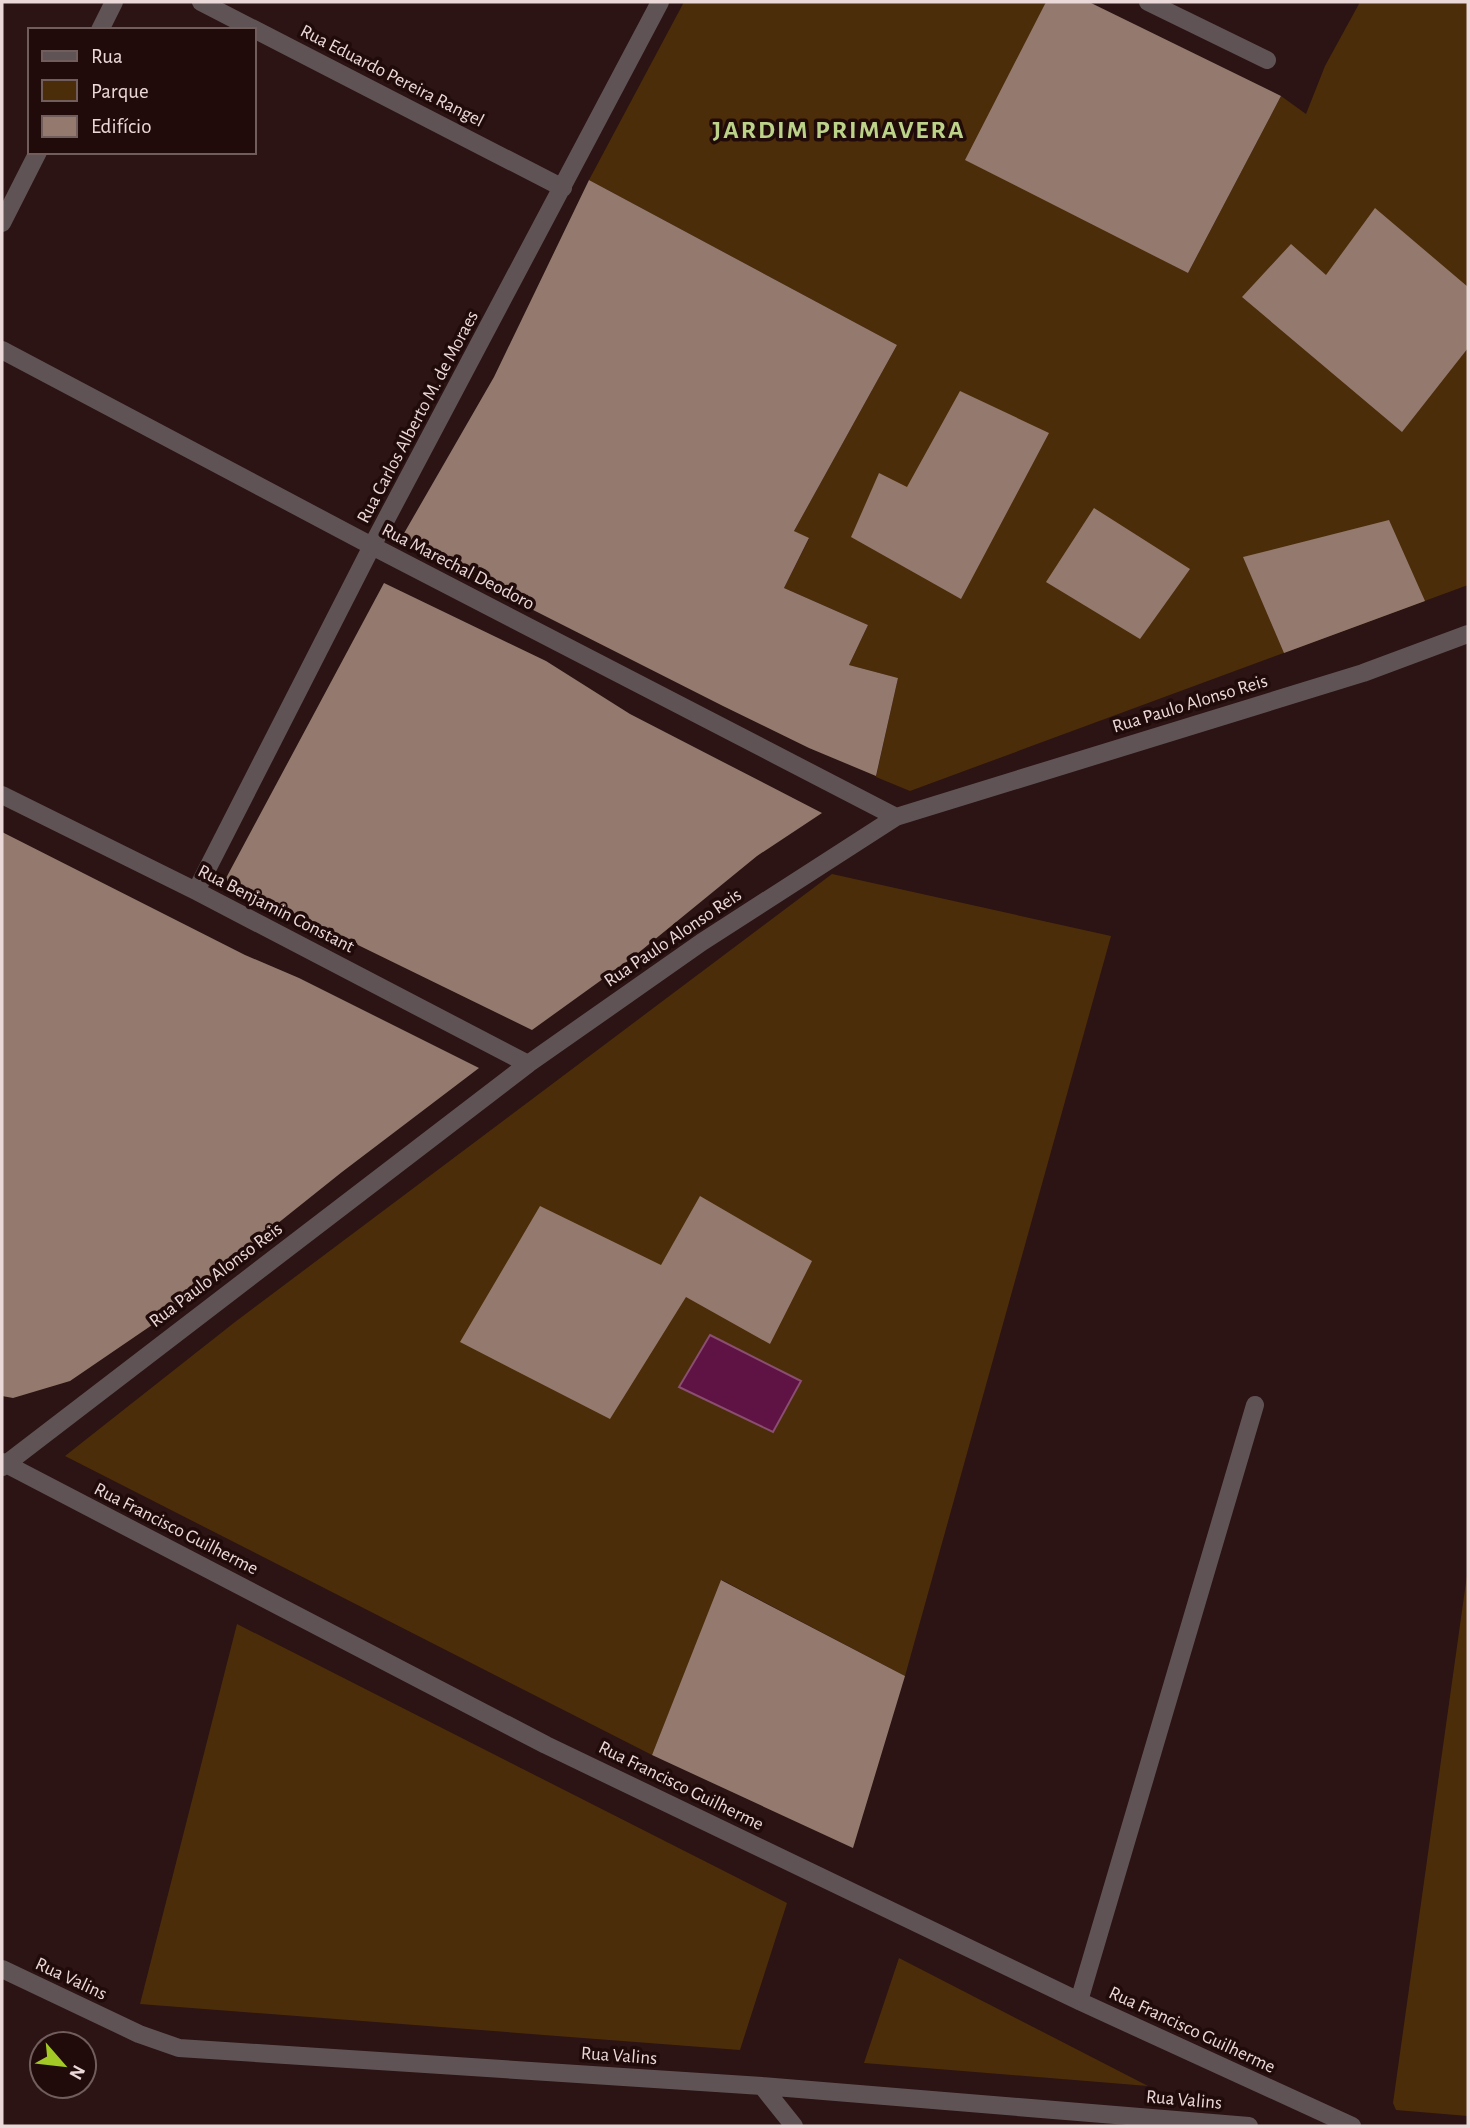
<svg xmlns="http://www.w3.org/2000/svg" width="1470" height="2128" font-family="'Alegreya Sans',sans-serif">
<rect width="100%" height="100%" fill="#2b1413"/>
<path fill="#4c2d09" d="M684 2H1046L1033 30 1081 217 1188 273 1281 96 1306 114 1325 66 1360 2H1468V585L910 791 876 777 898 678 849 665 868 625 784 588 809 539 794 531 897 345 589 180Z
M832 874 1111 936 905 1676 722 1580 652 1755 65 1456 235 1322Z
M1468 1568V2116L1396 2110 1393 2103Z
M237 1624 787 1903 740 2050 140 2004Z
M899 1958 1148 2086 864 2063Z"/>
<path fill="#5f1244" stroke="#894e70" stroke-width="2" d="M710 1335 801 1381 773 1432 679 1387Z"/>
<path fill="#947a6e" d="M1046 2H1089L1281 96 1188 273 965 160Z
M589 180 897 345 794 531 809 538 784 588 868 625 849 665 898 678 876 776 809 748 723 706 399 542 494 377Z
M1375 208 1468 287V348L1402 432 1242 297 1291 244 1326 275Z
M960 391 1049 433 961 599 851 537 879 473 907 487Z
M1094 508 1190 569 1140 639 1046 582Z
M1389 520 1425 601 1284 653 1243 557Z
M384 583 546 661 630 714 822 813 757 856 632 958 532 1030 225 880Z
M2 832 245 955 299 978 479 1068 342 1172 238 1255 196 1295 70 1381 13 1398 2 1396Z
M700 1196 812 1261 770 1344 686 1297 610 1419 460 1342 540 1206 661 1265Z
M721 1580 905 1676 853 1848 652 1755Z"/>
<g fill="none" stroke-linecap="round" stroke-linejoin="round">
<path stroke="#605356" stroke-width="18" d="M201 2 563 188
M1148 2 1267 60
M100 30 114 2
M2 223 38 152
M2 350 372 546 896 817
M2 795 196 891 528 1064
M196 891 372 546 660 2
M2 1462 546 1745 1079 2001 1352 2126
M2 1467 528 1064 702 942 896 817 1363 673 1468 634
M2 1969 139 2034 179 2048 762 2086 1249 2126
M1079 2001 1255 1405
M762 2086 794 2126"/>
</g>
<g text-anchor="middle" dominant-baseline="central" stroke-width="7" stroke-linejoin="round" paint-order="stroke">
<g font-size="19" fill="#ead9d8" stroke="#210b0a">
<text transform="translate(392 76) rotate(27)">Rua Eduardo Pereira Rangel</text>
<text transform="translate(418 417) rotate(-62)">Rua Carlos Alberto M. de Moraes</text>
<text transform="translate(458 567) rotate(27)">Rua Marechal Deodoro</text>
<text transform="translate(1190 704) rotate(-17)">Rua Paulo Alonso Reis</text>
<text transform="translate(276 909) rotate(27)">Rua Benjamin Constant</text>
<text transform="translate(673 938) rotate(-34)">Rua Paulo Alonso Reis</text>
<text transform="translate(216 1275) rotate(-37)">Rua Paulo Alonso Reis</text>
<text transform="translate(176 1529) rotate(27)">Rua Francisco Guilherme</text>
<text transform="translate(681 1786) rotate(26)">Rua Francisco Guilherme</text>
<text transform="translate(71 1979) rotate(25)">Rua Valins</text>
<text transform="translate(1192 2030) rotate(25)">Rua Francisco Guilherme</text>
<text transform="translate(619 2056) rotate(4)">Rua Valins</text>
<text transform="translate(1184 2100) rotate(5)">Rua Valins</text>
</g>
<g font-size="26" font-weight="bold" letter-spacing="2" fill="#bbd288" stroke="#210b0a">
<text x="839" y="130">JARDIM PRIMAVERA</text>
</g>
</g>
<rect width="1470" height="2128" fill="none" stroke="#ead9d8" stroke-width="7"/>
<rect x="28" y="28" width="228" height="126" fill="#210b0a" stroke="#715d5c" stroke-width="2"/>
<rect x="42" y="51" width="35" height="10" fill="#605356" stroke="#715d5c" stroke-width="2"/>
<text x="91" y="63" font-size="21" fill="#ead9d8">Rua</text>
<rect x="42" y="80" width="35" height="21" fill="#4c2d09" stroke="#715d5c" stroke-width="2"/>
<text x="91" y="98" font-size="21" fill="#ead9d8">Parque</text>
<rect x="42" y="116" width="35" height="21" fill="#947a6e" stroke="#715d5c" stroke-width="2"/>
<text x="91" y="133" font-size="21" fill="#ead9d8">Edifício</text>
<g transform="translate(63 2065) rotate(118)"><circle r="33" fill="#210b0a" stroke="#715d5c" stroke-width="2"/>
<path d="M0-5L12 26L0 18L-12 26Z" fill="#a3c926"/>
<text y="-10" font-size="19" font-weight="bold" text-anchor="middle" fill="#ead9d8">N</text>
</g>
</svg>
